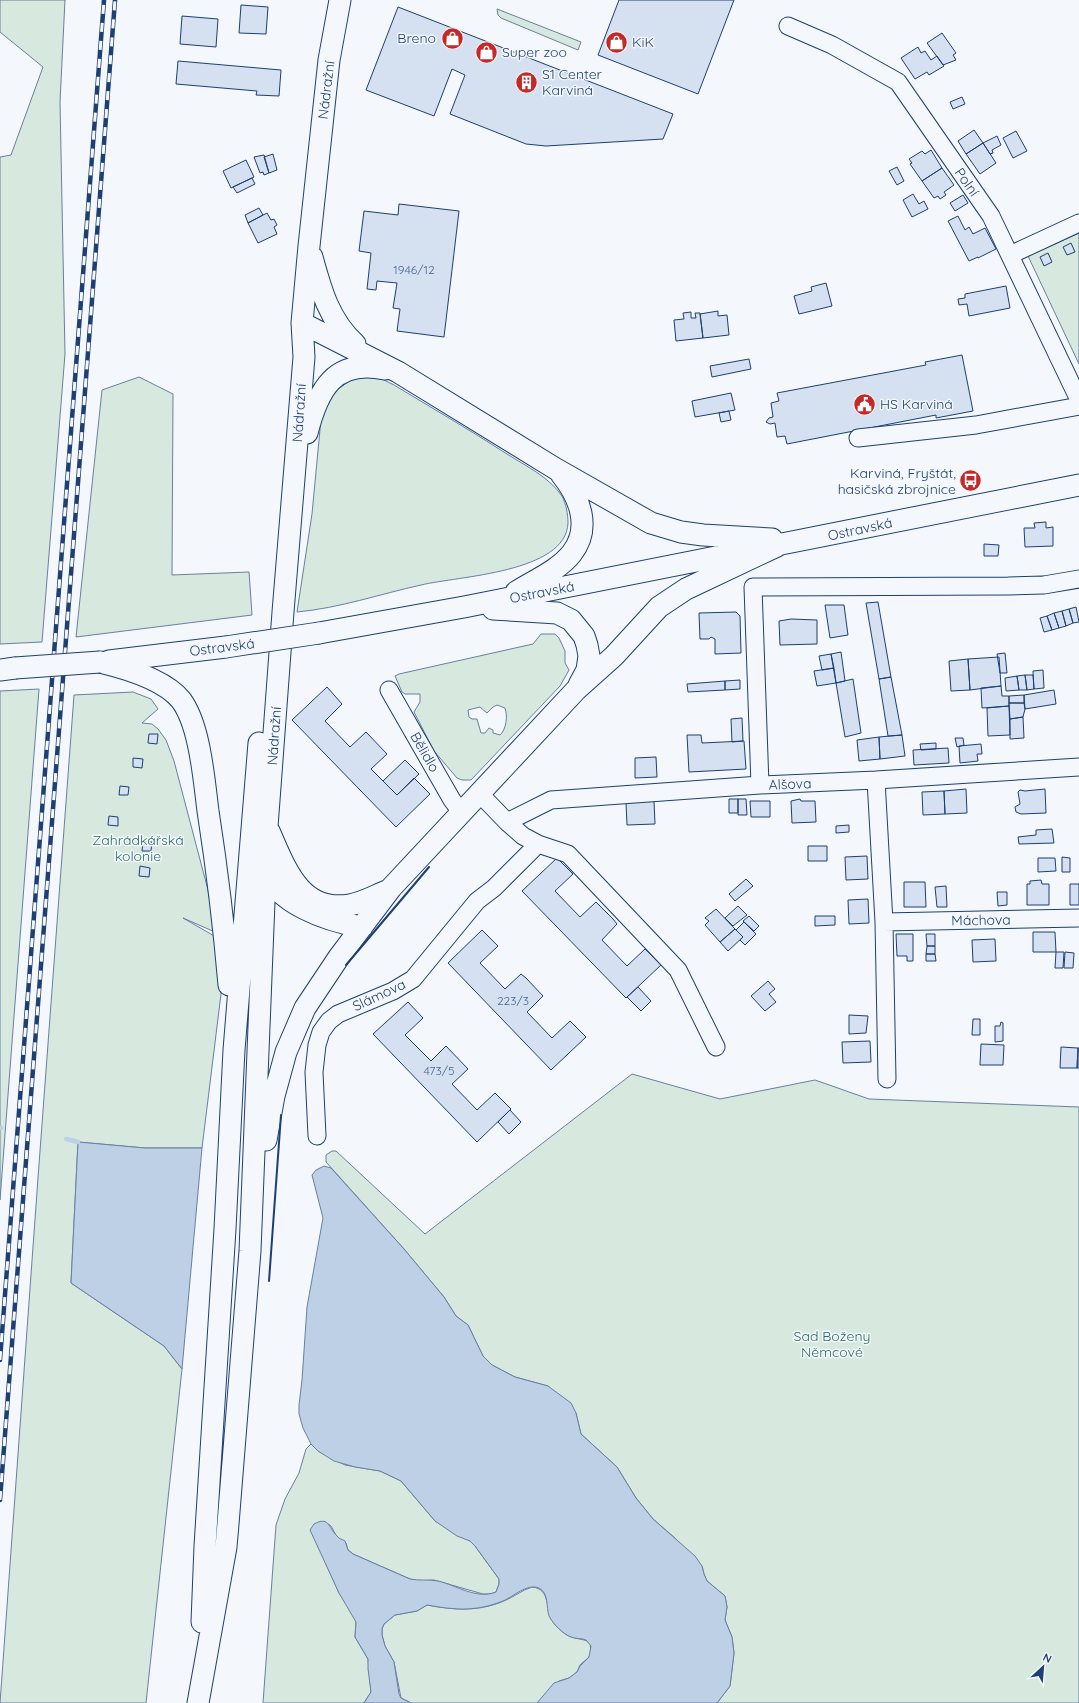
<svg xmlns="http://www.w3.org/2000/svg" width="1079" height="1703" font-family="Quicksand,sans-serif">
<rect width="100%" height="100%" fill="#f4f7fb"/>
<path fill="#d7e8df" stroke="#687fa3" fill-rule="evenodd" d="M0 0H65L60 102 65 354 42 642 0 644V157L11 155 43 67 0 32Z
M497 9 581 42 578 50 501 18 498 15Z
M1079 233V364L1028 256Z
M364 376 380 378 394 385C432 408 470 430 507 454 526 466 549 477 562 496 566 504 568 514 568 523 566 573 458 576 421 585 380 594 340 608 297 612L312 514 321 419C330 394 338 384 364 376Z
M139 377 173 394 172 575 249 572 252 615 76 637 102 390Z
M541 634H555L559 638 565 651V663L569 670 560 686 471 780H462L457 778 434 751 414 712 420 702V694H405L402 692 395 676 399 674 533 644ZM497 705 505 708C508 716 506 730 500 735L493 733V730L489 728 485 733H481L477 719H472L469 717 468 710 480 707 487 713 493 707Z
M39 689 0 1200V691Z
M133 692 151 699 158 709 142 723 152 724 158 729 166 740 174 761 208 890 215 932 183 918 216 937 223 978 202 1148H145L78 1142 71 1283 164 1346 182 1369 146 1703H0L38 1178 74 695Z
M632 1074 720 1099 815 1080 869 1099 1079 1107V1703H717L730 1686 734 1653 732 1637 725 1620 727 1607 725 1596 707 1581 704 1574 702 1566 675 1538 653 1519 636 1498 617 1467 581 1434 576 1413 548 1386 515 1377 492 1365 483 1356 468 1325 456 1316 444 1297 404 1249 326 1162V1155L332 1151H336L425 1234Z
M311 1444 318 1451 345 1465 380 1471 401 1481 435 1521 470 1541 475 1546 499 1579V1584L496 1592 490 1594H483L434 1580 419 1581 410 1579 353 1554 348 1550 346 1543 337 1537 331 1526 324 1521 319 1548 339 1593 354 1615 356 1622 355 1637 368 1659 371 1692 364 1703H263L276 1525 285 1499 299 1473 306 1449Z
M532 1587C551 1589 545 1609 553 1622 556 1627 566 1636 572 1637 579 1640 583 1638 590 1643L591 1652 589 1657 580 1665 577 1672 569 1678 559 1681 537 1703H411L401 1698 394 1662 385 1646 382 1635V1629L384 1624 395 1615 417 1611 427 1605C454 1610 478 1612 504 1601 514 1597 522 1590 532 1587Z"/>
<path fill="#bed0e5" stroke="#687fa3" d="M78 1142 145 1148H202L182 1369 164 1346 71 1283Z
M324 1166 331 1168 404 1249 444 1297 456 1316 468 1325 483 1356 492 1365 515 1377 548 1386 571 1403 576 1413 581 1434 617 1467 636 1498 653 1519 695 1556 702 1566 704 1574 707 1581 725 1596 727 1607 725 1620 732 1637 734 1653 730 1686 717 1703H537L554 1683 569 1678 577 1672 580 1666 589 1657 591 1646 586 1640C581 1638 576 1639 571 1637 563 1634 553 1624 549 1616 546 1607 549 1593 539 1588 527 1583 513 1597 503 1601 475 1612 455 1610 427 1605L417 1611 395 1615 384 1624 382 1629V1635L385 1646 394 1662 399 1694 401 1698 411 1703H364L371 1692 368 1669V1659L355 1637 356 1622 339 1593 310 1530 314 1524C329 1516 328 1527 337 1536 339 1539 342 1539 345 1541L348 1550 353 1554 410 1579C419 1581 428 1579 438 1581 456 1585 477 1600 496 1592L499 1584V1579L475 1546 470 1541 457 1536 435 1521 401 1481 380 1471 355 1467 334 1461 318 1451 311 1444 303 1428 299 1414V1405L302 1380 307 1307 323 1218 312 1175 316 1170Z"/>
<g fill="none" stroke-linecap="round" stroke-linejoin="round">
<path stroke="#bed0e5" stroke-width="4.5" d="M0 1128H1
M66 1139 78 1142"/>
</g>
<path fill="#d5e0f0" stroke="#1d3f73" d="M619 0H734L698 94 598 55Z
M241 5 268 7 266 34 239 33Z
M398 7 673 114 663 139 546 146 526 144 450 114 465 75 452 69 434 116 366 90Z
M182 16 218 19 216 47 180 44Z
M942 33 956 53 953 55 956 60 943 65 927 43Z
M918 47 921 53 925 51 931 60 937 56 944 66 929 75 927 72 915 79 901 58Z
M178 61 281 70 279 96 256 95 257 91 176 84Z
M962 97 965 104 953 109 950 102Z
M974 130 983 143 966 154 958 141Z
M1016 131 1027 151 1013 158 1003 138Z
M997 136 1001 145 992 150 993 153 990 154 983 143Z
M983 143 996 163 980 174 966 154Z
M931 150 942 168 922 181 910 164 912 163 909 159 922 151 925 154Z
M273 154 277 170 269 173 264 157Z
M264 155 269 173 264 175 263 172 260 173 254 157Z
M246 160 254 177 231 188 223 171Z
M897 167 904 181 897 185 889 171Z
M942 168 954 185 944 192 946 195 940 199 938 196 934 198 922 181Z
M252 178 255 184 237 193 233 187Z
M913 194 919 204 924 201 928 209 912 217 903 200Z
M963 195 968 203 955 211 950 203Z
M399 204 459 211 444 337 397 331 400 309 393 308 397 283 377 281 376 290 367 289 371 253 359 251 364 211 398 215Z
M259 208 263 215 248 223 245 215Z
M267 213 271 220 274 219 277 225 274 227 277 234 258 243 248 223Z
M958 216 965 230 969 227 973 234 985 228 996 249 978 258V257L969 261 948 221Z
M1071 243 1075 252 1067 255 1063 247Z
M1048 253 1052 262 1044 266 1040 257Z
M826 283 832 306 799 314 794 296 812 291 811 287Z
M1006 286 1010 308 969 316 967 304 959 305 958 299 965 298V294Z
M718 311V316L727 315 729 335 703 338 700 314Z
M691 312V318H696L695 313H700L703 338 676 341 674 320 684 319 683 313Z
M962 355 973 411 936 418V415L787 444 785 436 777 437 775 423 770 424 766 422 769 418 773 417 771 403 779 401 777 393 926 365 925 362Z
M749 359 751 369 712 377 710 366Z
M731 393 735 410 695 417 692 401Z
M729 411 731 420 721 422 719 413Z
M1046 522V528L1053 527V546L1025 547 1024 528H1035L1034 523Z
M984 544 999 545 998 556H984Z
M878 602 891 677 879 679 866 603Z
M825 605H844L848 635 830 638Z
M1076 607 1079 622 1073 623 1069 609Z
M1069 609 1073 623 1066 626 1062 611Z
M1062 611 1066 626 1059 628 1054 613Z
M736 612 740 616 741 653 715 654V639L711 637 709 639H700L699 613Z
M1054 613 1059 628 1052 630 1047 616Z
M1047 616 1052 630 1044 632 1040 618Z
M791 619 817 620V644L780 645 779 621Z
M841 652 845 681 836 683 831 654Z
M1005 653 1007 673H1000L997 654Z
M831 654 834 668 822 670 819 656Z
M999 657 1001 686 970 690 968 659Z
M968 659 970 690 951 691 949 661Z
M834 668 836 683 817 686 814 671Z
M1043 670 1044 688 1034 689 1033 671Z
M1025 675 1027 690H1019L1017 676Z
M1025 675H1033L1034 689 1027 690Z
M1017 676 1019 690 1006 691 1005 678Z
M891 677 902 735 888 736 879 679Z
M853 679 861 733 845 737 836 683Z
M740 680V689L725 690V681Z
M725 681V690L688 692 687 684Z
M1001 686 1002 696H1009V706L982 708 981 688Z
M327 687 342 704 325 721 350 747 366 732 387 754 371 769 397 795 414 778 430 794 396 827 292 720Z
M1054 690 1056 704 1025 709 1024 695Z
M1024 695V703H1009V696Z
M1009 703H1024L1025 709 1023 717 1010 719Z
M1009 706 1010 735 988 736 987 708Z
M1023 717 1024 738 1010 739V719Z
M742 718 743 741 732 742 731 719Z
M149 734H158L157 744 148 743Z
M687 735H701L702 743 744 741 746 769 689 772Z
M902 735 905 756 880 759 879 737Z
M879 737 880 759 859 761 857 740Z
M955 738H963L964 745 957 747Z
M936 743V749L921 750 920 744Z
M981 744 982 754H977L978 761 960 763 959 746Z
M948 748 949 763 914 765 913 750Z
M656 757 657 777 635 778V758Z
M133 758 143 759 142 768 133 767Z
M405 760 419 774 397 795 383 781Z
M120 786 129 787 128 795H119Z
M966 789 967 813 945 814 944 791Z
M1045 789 1046 813 1021 814 1016 812 1015 807 1020 804 1018 792 1020 790 1025 791Z
M944 791 945 814 923 815 922 792Z
M729 799H738V813H729Z
M738 799H746L747 815H738Z
M800 799 801 801H815L816 822 792 823 791 801Z
M654 801 655 824 627 825 626 803Z
M750 801H770V817H751Z
M109 816 118 817V826L108 825Z
M849 825V832L836 833V826Z
M1052 829 1054 843 1019 844 1018 837 1036 835V830Z
M143 842H152L151 851H142Z
M808 846H827V861H808Z
M867 856 868 879 846 880 845 857Z
M1062 857 1070 858V872H1062Z
M557 858 573 874 555 891 580 917 596 902 613 919 617 924 602 940 627 966 645 949 661 965 626 998 522 891Z
M1038 858H1055L1056 871 1038 872Z
M140 866 150 868 149 877 139 876Z
M746 879 753 886 735 901 729 894Z
M1041 880 1042 884H1049V905H1027V884H1030V881Z
M904 882H925L926 907H904Z
M1070 884H1079V905H1070Z
M946 886 947 907H937L935 887Z
M997 892H1007V905L998 906Z
M868 899 869 923 849 924 848 900Z
M738 906 747 915 733 926 725 918Z
M716 909 735 929 720 942 705 925 709 921 705 918Z
M749 916 759 926 754 931 743 921Z
M815 916H835V925L815 926Z
M744 922 756 934 745 945 740 940 743 937 736 930Z
M735 929 743 937 728 951 720 942Z
M482 930 498 946 480 963 505 989 521 974 526 978 543 996 527 1012 552 1038 570 1021 586 1037 551 1070 448 963Z
M1033 932H1055L1056 952H1033Z
M896 934H913V961H907V956H897Z
M926 934H935V946H927Z
M995 939 996 961 973 962 972 940Z
M927 946H935V954H926Z
M1056 952H1064L1063 968H1055Z
M1065 952 1074 953 1073 968H1064Z
M926 954H935L936 961H926Z
M768 981 775 989 769 994 776 1002 765 1011 751 996Z
M638 987 651 1001 641 1011 627 997Z
M408 1002 423 1018 405 1035 431 1061 446 1046 468 1069 452 1084 477 1110 495 1093 511 1109 477 1142 373 1034Z
M849 1015 868 1016 866 1033 849 1034Z
M973 1019H980V1035H972Z
M1001 1022 1003 1023V1041L995 1042V1026H1000Z
M870 1041 871 1062 843 1063 842 1042Z
M981 1044 1004 1045 1003 1065H980Z
M1061 1047 1078 1048 1077 1068H1060Z
M1078 1048H1079V1068H1077Z
M510 1110 521 1122 509 1134 498 1122Z"/>
<g fill="none" stroke-linecap="round" stroke-linejoin="round">
<defs>
<path id="minor" d="M788 26 832 45 898 82 991 216 1079 400
M1010 255 1079 223
M858 438 976 425 1079 406
M389 690 452 800 462 813
M876 780 884 922 887 1079
M760 785 753 587 1008 586 1044 585 1079 579
M480 794 507 822 523 836 538 844 568 854 678 970 716 1047
M507 822 551 800 760 785 876 780 1079 767
M884 922 1079 918
M317 1136 314 1072 317 1045 321 1032 329 1021 338 1014 393 991 413 979 477 901 494 888 538 844"/>
<path id="major" d="M312 257C321 290 329 320 355 344
M302 323 398 372 556 469 651 523 681 532 703 535 772 539
M307 433C318 390 334 358 385 369
M516 592C535 580 559 570 572 553 592 527 579 496 561 474
M493 609 557 613 571 620 584 636 587 645 589 656 587 670 579 685
M319 633 464 607 1079 485
M109 661 226 647
M100 662C125 668 164 679 181 700 200 725 204 780 208 811 217 869 224 927 229 985
M0 670 15 668
M269 831C285 867 300 913 349 905 363 903 376 895 389 890
M263 867C276 904 327 921 362 927
M266 1140 274 1096 286 1052 305 1008 339 957 391 888 576 690 614 656 659 607 686 589 777 546
M202 1622 205 1546 225 1229 234 1050 259 743
M198 1703 226 1547 228 1524 250 1251 267 827 283 612 304 357 302 323 309 246 329 60 340 0"/>
</defs>
<use href="#minor" stroke="#1d3f73" stroke-width="19"/>
<use href="#major" stroke="#1d3f73" stroke-width="23"/>
<use href="#minor" stroke="#f4f7fb" stroke-width="17"/>
<use href="#major" stroke="#f4f7fb" stroke-width="21"/>
<defs>
<path id="rail" d="M0 1360 104 0
M0 1500 115 0"/>
</defs>
<use href="#rail" stroke="#1d3f73" stroke-width="4.5"/>
<use href="#rail" stroke="#f4f7fb" stroke-width="3" stroke-dasharray="9" stroke-linecap="butt"/>
<defs>
<path id="major-bridge" d="M226 647 319 633
M15 668 100 662"/>
</defs>
<use href="#major-bridge" stroke="#1d3f73" stroke-width="23" stroke-linecap="butt"/>
<use href="#major-bridge" stroke="#f4f7fb" stroke-width="21"/>
<path stroke="#1d3f73" stroke-width="2" d="M346 965 429 867
M269 1281 281 1115"/>
</g>
<defs>
<symbol id="shop-disc" viewBox="-11 -11 22 22"><circle r="9.5" fill="#c62828" stroke="#f4f7fb"/><path d="M-5-2.5h2.3a2.7 3.5 0 0 1 5.4 0H5L5.5 6h-11ZM-1.5-2.5h3a1.5 2.3 0 0 0-3 0Z" fill="#fff"/></symbol>
<symbol id="building-disc" viewBox="-11 -11 22 22"><circle r="9.5" fill="#c62828" stroke="#f4f7fb"/><path d="M-4-6H4V6H1V3H-1V6H-4ZM-2.5-4.3h1.7v1.8h-1.7ZM.8-4.3h1.7v1.8H.8ZM-2.5-1h1.7V.8h-1.7ZM.8-1h1.7V.8H.8Z" fill="#fff"/></symbol>
<symbol id="civic-disc" viewBox="-11 -11 22 22"><circle r="9.5" fill="#c62828" stroke="#f4f7fb"/><path d="M-.6-6.5H3V-4.5H.6V-3L4-1V1h2V6H-6V1h2V-1L-.6-3ZM-1.2 2.5V6h2.4V2.5Z" fill="#fff"/></symbol>
<symbol id="bus-disc" viewBox="-11 -11 22 22"><circle r="9.5" fill="#c62828" stroke="#f4f7fb"/><path d="M-5-6H5V4H4V6H2V4H-2V6H-4V4H-5ZM-3.5-4V0h7V-4ZM-3.5 1.2v1.5H-2V1.2ZM2 1.2v1.5H3.5V1.2Z" fill="#fff"/></symbol>
</defs>
<g fill-rule="evenodd">
<use href="#shop-disc" x="440" y="26" width="25" height="25"/>
<use href="#shop-disc" x="604" y="30" width="25" height="25"/>
<use href="#shop-disc" x="474" y="40" width="25" height="25"/>
<use href="#building-disc" x="514" y="70" width="25" height="25"/>
<use href="#civic-disc" x="852" y="392" width="25" height="25"/>
<use href="#bus-disc" x="958" y="468" width="25" height="25"/>
</g>
<g text-anchor="middle" dominant-baseline="central" stroke-width="3" stroke-linejoin="round" paint-order="stroke">
<g font-size="12" fill="#4b6792">
<text x="414" y="269">1946/12</text>
<text x="513" y="1000">223/3</text>
<text x="439" y="1070">473/5</text>
</g>
<g font-size="14" fill="#1d3f73" stroke="#f4f7fb" text-anchor="start">
<text x="436" y="38" text-anchor="end">Breno</text>
<text x="632" y="42">KiK</text>
<text x="502" y="52">Super zoo</text>
<text x="542" y="74">S1 Center<tspan x="542" dy="16">Karviná</tspan></text>
<text x="880" y="404">HS Karviná</text>
<text x="956" y="473" text-anchor="end">Karviná, Fryštát,<tspan x="956" dy="16">hasičská zbrojnice</tspan></text>
</g>
<g font-size="14" fill="#1d3f73" stroke="#f4f7fb">
<text transform="translate(326 90) rotate(-83)">Nádražní</text>
<text transform="translate(967 182) rotate(55)">Polní</text>
<text transform="translate(299 413) rotate(-86)">Nádražní</text>
<text transform="translate(860 529) rotate(-12)">Ostravská</text>
<text transform="translate(542 592) rotate(-11)">Ostravská</text>
<text transform="translate(222 647) rotate(-7)">Ostravská</text>
<text transform="translate(274 736) rotate(-86)">Nádražní</text>
<text transform="translate(425 752) rotate(60)">Bělidlo</text>
<text transform="translate(790 784) rotate(-2)">Alšova</text>
<text transform="translate(981 920) rotate(-1)">Máchova</text>
<text transform="translate(379 995) rotate(-25)">Slámova</text>
</g>
<g font-size="14" fill="#2c6c60" stroke="#f4f7fb">
<text x="138" y="840">Zahrádkářská<tspan x="138" dy="16">kolonie</tspan></text>
<text x="832" y="1336">Sad Boženy<tspan x="832" dy="16">Němcové</tspan></text>
</g>
</g>
<g transform="translate(1043 1667) rotate(26)" stroke="#f4f7fb" stroke-width="3" paint-order="stroke">
<path d="M0-3L7 15L0 10L-7 15Z" fill="#1d3f73"/>
<text y="-6" font-size="11" font-weight="bold" text-anchor="middle" fill="#1d3f73">N</text>
</g>
</svg>
